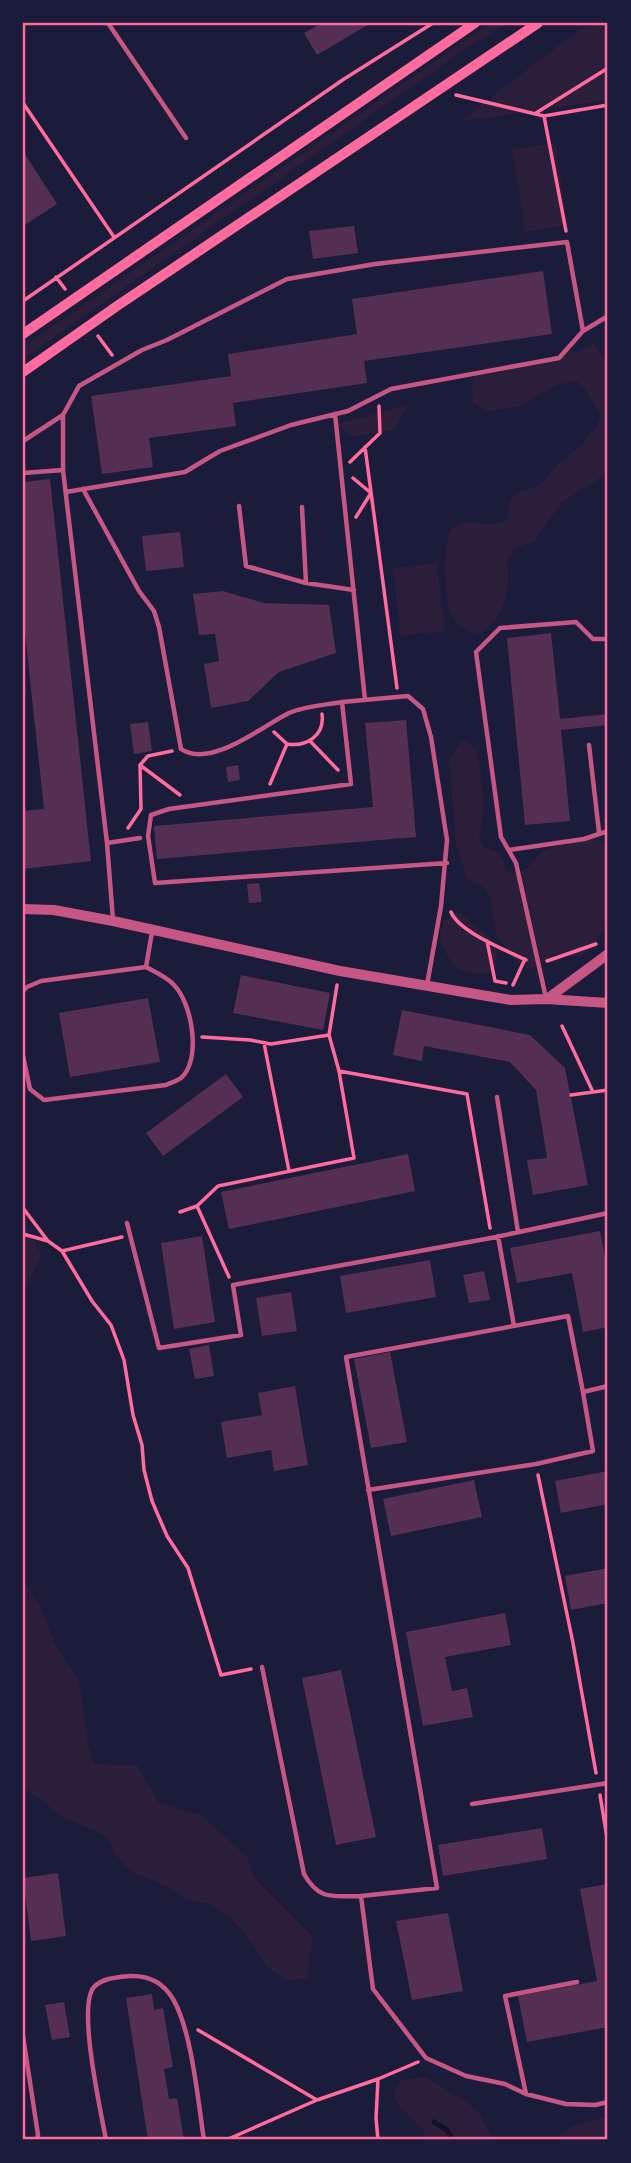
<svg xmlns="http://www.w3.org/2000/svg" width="631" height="2163" font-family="Inter,sans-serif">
<rect width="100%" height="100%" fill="#1b1b3a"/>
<path fill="#2a1e3b" d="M490 23H508L467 48 23 359V347Z
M588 23H608V100L459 122Z
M555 143 568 225 525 232 512 149Z
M594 343 608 366V469L603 476 561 503 534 542 517 547 507 559C512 589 505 617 479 635 468 633 455 625 450 613 445 599 441 541 452 529 464 516 479 526 493 524 498 524 503 521 508 519L510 500 518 492 539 486 559 463 578 448 597 426 601 416 585 389 577 381 556 385 521 406 488 412 473 402 472 384 476 374 485 367 541 361 568 350 579 352Z
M407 405 395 430 352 437 337 424Z
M437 563 445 631 400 636 393 568Z
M463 740 477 749C482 779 488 808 479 837L484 847C498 851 502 856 507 870L517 874 527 868 544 850 594 836 608 845V926H604C597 942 590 958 569 956 563 955 559 952 553 955 542 961 545 965 529 969L515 961 496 934 489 894 482 886 467 879 456 844 449 759Z
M457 912C475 925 516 950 489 974 477 974 466 974 456 967 452 964 449 958 446 953 436 937 438 920 457 912Z
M23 1223 42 1255 23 1292Z
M23 1581 39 1603 55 1644 78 1680 83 1702 88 1744 94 1764 137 1765 159 1803 201 1815 247 1857 254 1877 313 1937 307 1978 286 1981 268 1967 243 1931 228 1916 208 1903 187 1900 169 1888 131 1871 116 1855 106 1836 67 1819 23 1788Z
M427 2077 470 2105 480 2114 493 2140H423L425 2131 397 2104 393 2091 401 2080Z
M608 2116V2140H554L572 2126Z"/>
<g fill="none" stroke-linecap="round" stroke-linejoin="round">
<path stroke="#12122b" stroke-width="5" d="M434 2122 447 2130 453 2140"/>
</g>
<path fill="#542f53" d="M322 23H371L317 55 304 33Z
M23 151 57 204 23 226Z
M354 226 358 253 313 259 309 231Z
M543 271 552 334 364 361 367 383 233 403 236 426 149 438 153 467 102 474 91 396 231 376 228 354 357 334 352 299Z
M50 479 91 861 23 869V811L44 809 23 614V482Z
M180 532 184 567 146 571 142 536Z
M223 591 264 603 329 605 336 653 279 672 248 701 211 708 204 664 219 661 215 634 199 635 193 594Z
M551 633 560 719 608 714V725L561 730 570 821 525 825 507 638Z
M406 720 416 837 157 859 154 826 373 807 365 723Z
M148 722 152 751 134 754 130 724Z
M238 765 240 780 228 782 226 767Z
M259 883 262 902 249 903 247 884Z
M241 975 330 993 323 1030 233 1013Z
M148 998 160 1062 70 1077 59 1013Z
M402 1010 530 1035 565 1068 588 1185 533 1195 527 1160 547 1158 536 1090 510 1062 424 1046 422 1061 393 1055Z
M226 1074 243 1097 163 1156 146 1133Z
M408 1154 415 1191 229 1229 221 1192Z
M600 1231 608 1272V1327L583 1332 572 1273 517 1283 510 1248Z
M202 1236 215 1322 174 1329 161 1243Z
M430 1260 436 1297 346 1313 340 1276Z
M484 1271 490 1300 469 1303 463 1275Z
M291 1292 297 1331 262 1336 256 1298Z
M209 1345 214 1376 195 1379 189 1349Z
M390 1352 407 1442 371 1448 354 1359Z
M295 1386 308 1465 274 1471 271 1450 227 1458 221 1422 262 1415 258 1393Z
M608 1471V1504L561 1513 555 1481Z
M474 1480 482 1517 391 1536 383 1499Z
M608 1568V1603L571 1610 565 1576Z
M505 1613 511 1645 445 1657 452 1691 467 1688 473 1717 423 1726 406 1632Z
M341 1670 376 1837 336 1845 302 1678Z
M542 1828 547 1859 443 1876 438 1845Z
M58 1873 66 1936 31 1941 23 1878Z
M608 1884V2027L527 2042 518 1996 597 1981 580 1889Z
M448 1913 463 1991 412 2000 396 1921Z
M152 1994 154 2010 163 2008 173 2067 164 2069 169 2099 177 2098 184 2140H148L126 1998Z
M64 2002 70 2037 52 2040 45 2005Z"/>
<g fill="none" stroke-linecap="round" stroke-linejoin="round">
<path stroke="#ff6b9d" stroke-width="3.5" d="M456 95 544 116 608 105
M23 103 114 237
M536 113 608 68
M544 116 566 231
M56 277 65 289
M23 301 344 79 433 23
M98 336 112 355
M365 447 397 688
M350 462 380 433 379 406
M353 478 371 493 356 517
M274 732 287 744C306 747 325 736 322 714
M310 741 338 770
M140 765 180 795
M270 784 287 744
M128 828 141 809 140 765 148 756 172 751
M451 912C459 932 506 950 526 960
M487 941 495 981 506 983
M547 961 596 944
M513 985 525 959
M562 1026 593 1092
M329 1035 337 985
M202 1037 250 1040 271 1044 329 1035 339 1071
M264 1043 289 1171
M571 1095 608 1090
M197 1206 229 1277
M23 1208 48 1241 62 1251 92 1301 111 1325 124 1360 133 1415 142 1445 144 1470 152 1501 167 1536 188 1568 221 1675 251 1669
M180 1212 197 1206 218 1186 354 1158 339 1071 467 1094 490 1228
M23 1234 48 1241
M62 1251 122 1237
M538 1475 573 1643 596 1773
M600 1795 608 1844
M198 2030 317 2100
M378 2079 376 2118 378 2140
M226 2140 317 2100 378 2079 418 2062"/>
<path stroke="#c65784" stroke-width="4.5" d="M108 23 186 138
M608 187V189
M335 414 365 700
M23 441 63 415
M23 473 63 470
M83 489 139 591 154 611 159 627 181 749C211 769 262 726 289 713 305 706 325 705 342 702
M66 492 185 472 220 451 291 425 348 411 391 389 559 358 583 331 608 316
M239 506 246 566 306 583 354 590
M302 507 306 583
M589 745 599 832
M107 843 140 838
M509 850 584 839 608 831
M113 920 107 843 63 470V415L79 386 142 350 167 340 287 279 375 264 567 242 583 331
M146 967 152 932
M427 985 441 906 447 840 431 737 423 709 408 696 342 702 351 784 169 809 151 815 148 836 155 883 447 863
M23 991 27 987 41 981 146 967C155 972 167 977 174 985 192 1003 202 1060 181 1078 177 1081 170 1083 166 1085L44 1100 30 1089 23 1056
M546 998 516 863 501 837 476 652 500 628 576 622 593 639H608
M497 1097 518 1232
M127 1223 159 1348 241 1335 233 1285 491 1238 608 1213
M498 1236 514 1326
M608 1386 583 1392 568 1316 346 1357 437 1888 361 1896 373 1989 426 2058 466 2076 505 2084 526 2094 566 2104 595 2105 608 2102
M368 1490 536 1464 593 1451 583 1392
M262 1667 304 1874C319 1901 333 1896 361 1896
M472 1804 608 1783
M23 2036 38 2135 37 2140
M526 2094 505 1996 577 1982
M106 2140C101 2112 77 2006 94 1987 102 1978 118 1977 129 1976 148 1975 163 1982 173 1999 192 2031 198 2102 204 2140"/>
<path stroke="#c65784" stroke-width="10" d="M23 909 54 910 113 921 340 971 511 1000 546 999 608 1003
M547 999 608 954"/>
<path stroke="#ff6b9d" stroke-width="10" d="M23 334 475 23
M23 372 117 306 538 23"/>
</g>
<rect width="631" height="2163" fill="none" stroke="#1b1b3a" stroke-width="49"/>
<rect x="24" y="24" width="582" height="2114" fill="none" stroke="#ff6b9d" stroke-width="2.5"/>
</svg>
